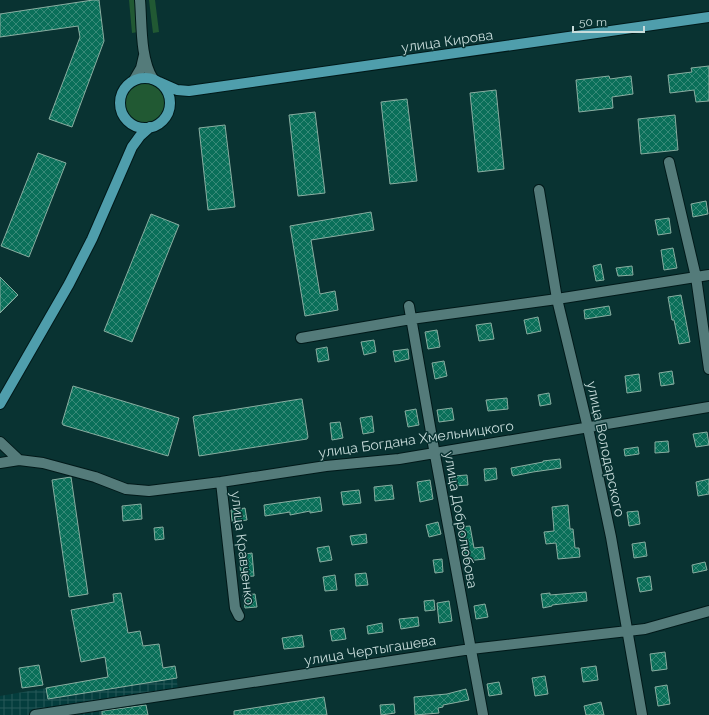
<svg xmlns="http://www.w3.org/2000/svg" width="709" height="715" font-family="Raleway,sans-serif">
<defs>
<pattern id="industrial-grid" width="8" height="8" patternUnits="userSpaceOnUse"><rect width="8" height="8" fill="#043d3d"/><path d="M0 4h8M4 0v8" fill="none" stroke="#275858"/></pattern>
<pattern id="building-cross-hatch" width="8" height="8" patternUnits="userSpaceOnUse"><rect width="8" height="8" fill="#0a6f59"/><path d="M0 0l8 8M0 8l8-8" fill="none" stroke="#388a78"/></pattern>
</defs>
<rect width="100%" height="100%" fill="#093332"/>
<path fill="url(#industrial-grid)" d="M175 666 179 698 146 704 148 715H0V696Z"/>
<path fill="#215933" d="M129 0H135L138 32 132 33Z
M149 0H155L159 32 153 33Z
M124 103a21 21 0 1 1 42 0a21 21 0 1 1-42 0Z"/>
<path fill="url(#building-cross-hatch)" stroke="#89aea1" d="M93 0H99L104 41 72 127 49 119 80 37 78 26 0 37V14Z
M709 66V101L696 102 694 90 670 93 668 75 692 72 691 68Z
M609 76 610 79 631 76 633 94 612 97 613 108 579 112 576 80Z
M496 90 504 169 478 172 470 93Z
M407 99 417 181 390 184 381 102Z
M315 112 325 193 298 196 289 115Z
M675 115 678 150 641 154 638 119Z
M225 125 235 207 208 210 199 128Z
M38 153 66 163 29 257 1 246Z
M706 201 708 214 693 217 691 204Z
M371 212 374 230 311 240 320 294 335 291 338 310 305 316 290 226Z
M151 214 179 225 132 342 104 331Z
M669 218 671 233 658 235 655 220Z
M673 248 677 268 664 270 661 250Z
M601 264 604 280 596 281 593 266Z
M632 266 633 275 618 276 616 268Z
M0 277 18 295 0 313Z
M681 295 690 342 679 344 674 320H672L668 297Z
M609 306 611 315 585 319 584 310Z
M538 317 541 331 527 334 524 320Z
M491 323 494 339 479 341 476 325Z
M437 330 440 347 428 349 425 332Z
M374 340 376 352 364 355 361 342Z
M327 347 329 360 318 362 316 349Z
M408 349 409 359 395 362 393 351Z
M444 361 447 376 435 379 432 363Z
M672 371 674 384 661 386 659 373Z
M639 374 641 391 627 393 625 376Z
M73 386 179 418 168 456 63 425 62 423Z
M549 393 551 404 540 406 538 395Z
M507 398 508 409 488 411 486 400Z
M300 399H302L308 437 307 439 199 456 193 417 194 416Z
M452 408 454 420 439 422 437 410Z
M416 409 419 425 408 427 405 411Z
M372 416 374 432 363 434 360 418Z
M340 422 343 438 332 440 330 423Z
M707 432 709 445 696 447 693 434Z
M668 441 669 452 655 453V442Z
M638 447 639 454 625 456 624 449Z
M560 459 561 468 533 472 513 476 512 474 511 468 543 462V461Z
M496 468 497 479 485 481 484 469Z
M467 475 468 485 453 486 452 476Z
M71 477 88 594 69 597 52 480Z
M709 479V494L698 496 696 482Z
M430 480 433 499 420 502 417 482Z
M392 485 394 499 375 501 374 487Z
M359 490 361 503 343 505 341 492Z
M320 497 322 511 310 513V511L290 515V512L265 516 264 505Z
M141 504 142 519 123 521 122 506Z
M568 505 570 529H573L575 548H579L580 557 558 559 556 543 546 544 544 532 554 531 552 507Z
M245 508 247 520 232 522 231 510Z
M638 511 640 524 629 526 627 512Z
M438 522 441 534 429 537 426 525Z
M470 526 474 548 483 547 485 559 466 561 463 542H462L459 527Z
M163 527 164 539 155 540 154 528Z
M366 534 367 543 352 545 350 536Z
M645 542 647 556 634 558 632 544Z
M329 546 332 560 320 562 317 548Z
M252 553 254 576 241 577 239 555Z
M442 559 443 572 435 573 433 560Z
M705 562 707 570 693 573 692 565Z
M366 573 368 585 356 586 355 574Z
M335 575 337 590 325 591 323 577Z
M650 576 652 590 640 592 637 578Z
M586 592 587 601 552 605V606L543 608 541 594 550 593V595Z
M121 593 128 633 140 631 143 646 159 644 163 668 175 666 177 678 48 699 46 688 108 677 105 657 81 662 71 610 114 602 113 594Z
M255 594 257 607 245 608 243 595Z
M434 600 435 610 425 611 424 601Z
M449 601 452 621 439 623 437 603Z
M485 604 488 617 476 619 474 606Z
M418 617 419 626 401 629 399 619Z
M382 623 383 632 368 634 367 626Z
M344 628 346 639 332 641 330 630Z
M302 635 304 647 284 649 282 638Z
M665 652 667 669 652 671 650 654Z
M39 665 43 685 22 688 19 668Z
M596 666 598 680 583 682 581 668Z
M545 676 548 694 535 696 532 678Z
M499 682 502 694 489 696 487 684Z
M667 685 670 704 658 706 655 687Z
M466 689 469 700 443 705V707L438 708 439 713 415 715 414 697 447 694Z
M324 697 327 715H234V711Z
M601 702 604 715H586L584 706Z
M394 704 395 713 381 715 380 705Z
M146 705 148 715H102V711Z"/>
<g fill="none" stroke-linecap="round" stroke-linejoin="round">
<defs>
<path id="minor" d="M140 0C142 24 140 58 153 79
M134 80 141 68 144 55
M669 162 696 277 709 369
M539 190 557 299 588 428 611 537 642 715
M409 306 435 455 483 715
M301 338 411 319 557 299 709 275
M0 442 19 460
M0 463 19 460 43 463 95 477 126 489 149 491 221 482 326 466 399 459 709 407
M221 482 235 608 239 616
M35 715 471 649 645 629 709 611"/>
<path id="major" d="M120 103a25 25 0 1 1 50 0a25 25 0 1 1-50 0Z
M159 82 177 90 189 91 709 17
M0 404 69 284 92 239 132 147 140 136 150 127"/>
</defs>
<use href="#minor" stroke="#001919" stroke-width="12"/>
<use href="#major" stroke="#001919" stroke-width="12"/>
<use href="#minor" stroke="#547b7a" stroke-width="10"/>
<use href="#major" stroke="#4f9eac" stroke-width="10"/>
</g>
<g text-anchor="middle" dominant-baseline="central" stroke-width="3" stroke-linejoin="round" paint-order="stroke">
<g font-size="14" fill="#c8dcdb" stroke="#093332">
<text transform="translate(447 41) rotate(-8)">улица Кирова</text>
<text transform="translate(416 439) rotate(-8)">улица Богдана Хмельницкого</text>
<text transform="translate(606 449) rotate(78)">улица Володарского</text>
<text transform="translate(461 520) rotate(80)">улица Добролюбова</text>
<text transform="translate(243 548) rotate(83)">улица Кравченко</text>
<text transform="translate(370 650) rotate(-9)">улица Чертыгашева</text>
</g>
</g>
<path d="M573 26v6h71v-6" fill="none" stroke="#c8dcdb" stroke-width="2"/>
<text x="579" y="26" font-size="12" fill="#c8dcdb" stroke="#093332" stroke-width="3" paint-order="stroke">50 m</text>
</svg>
